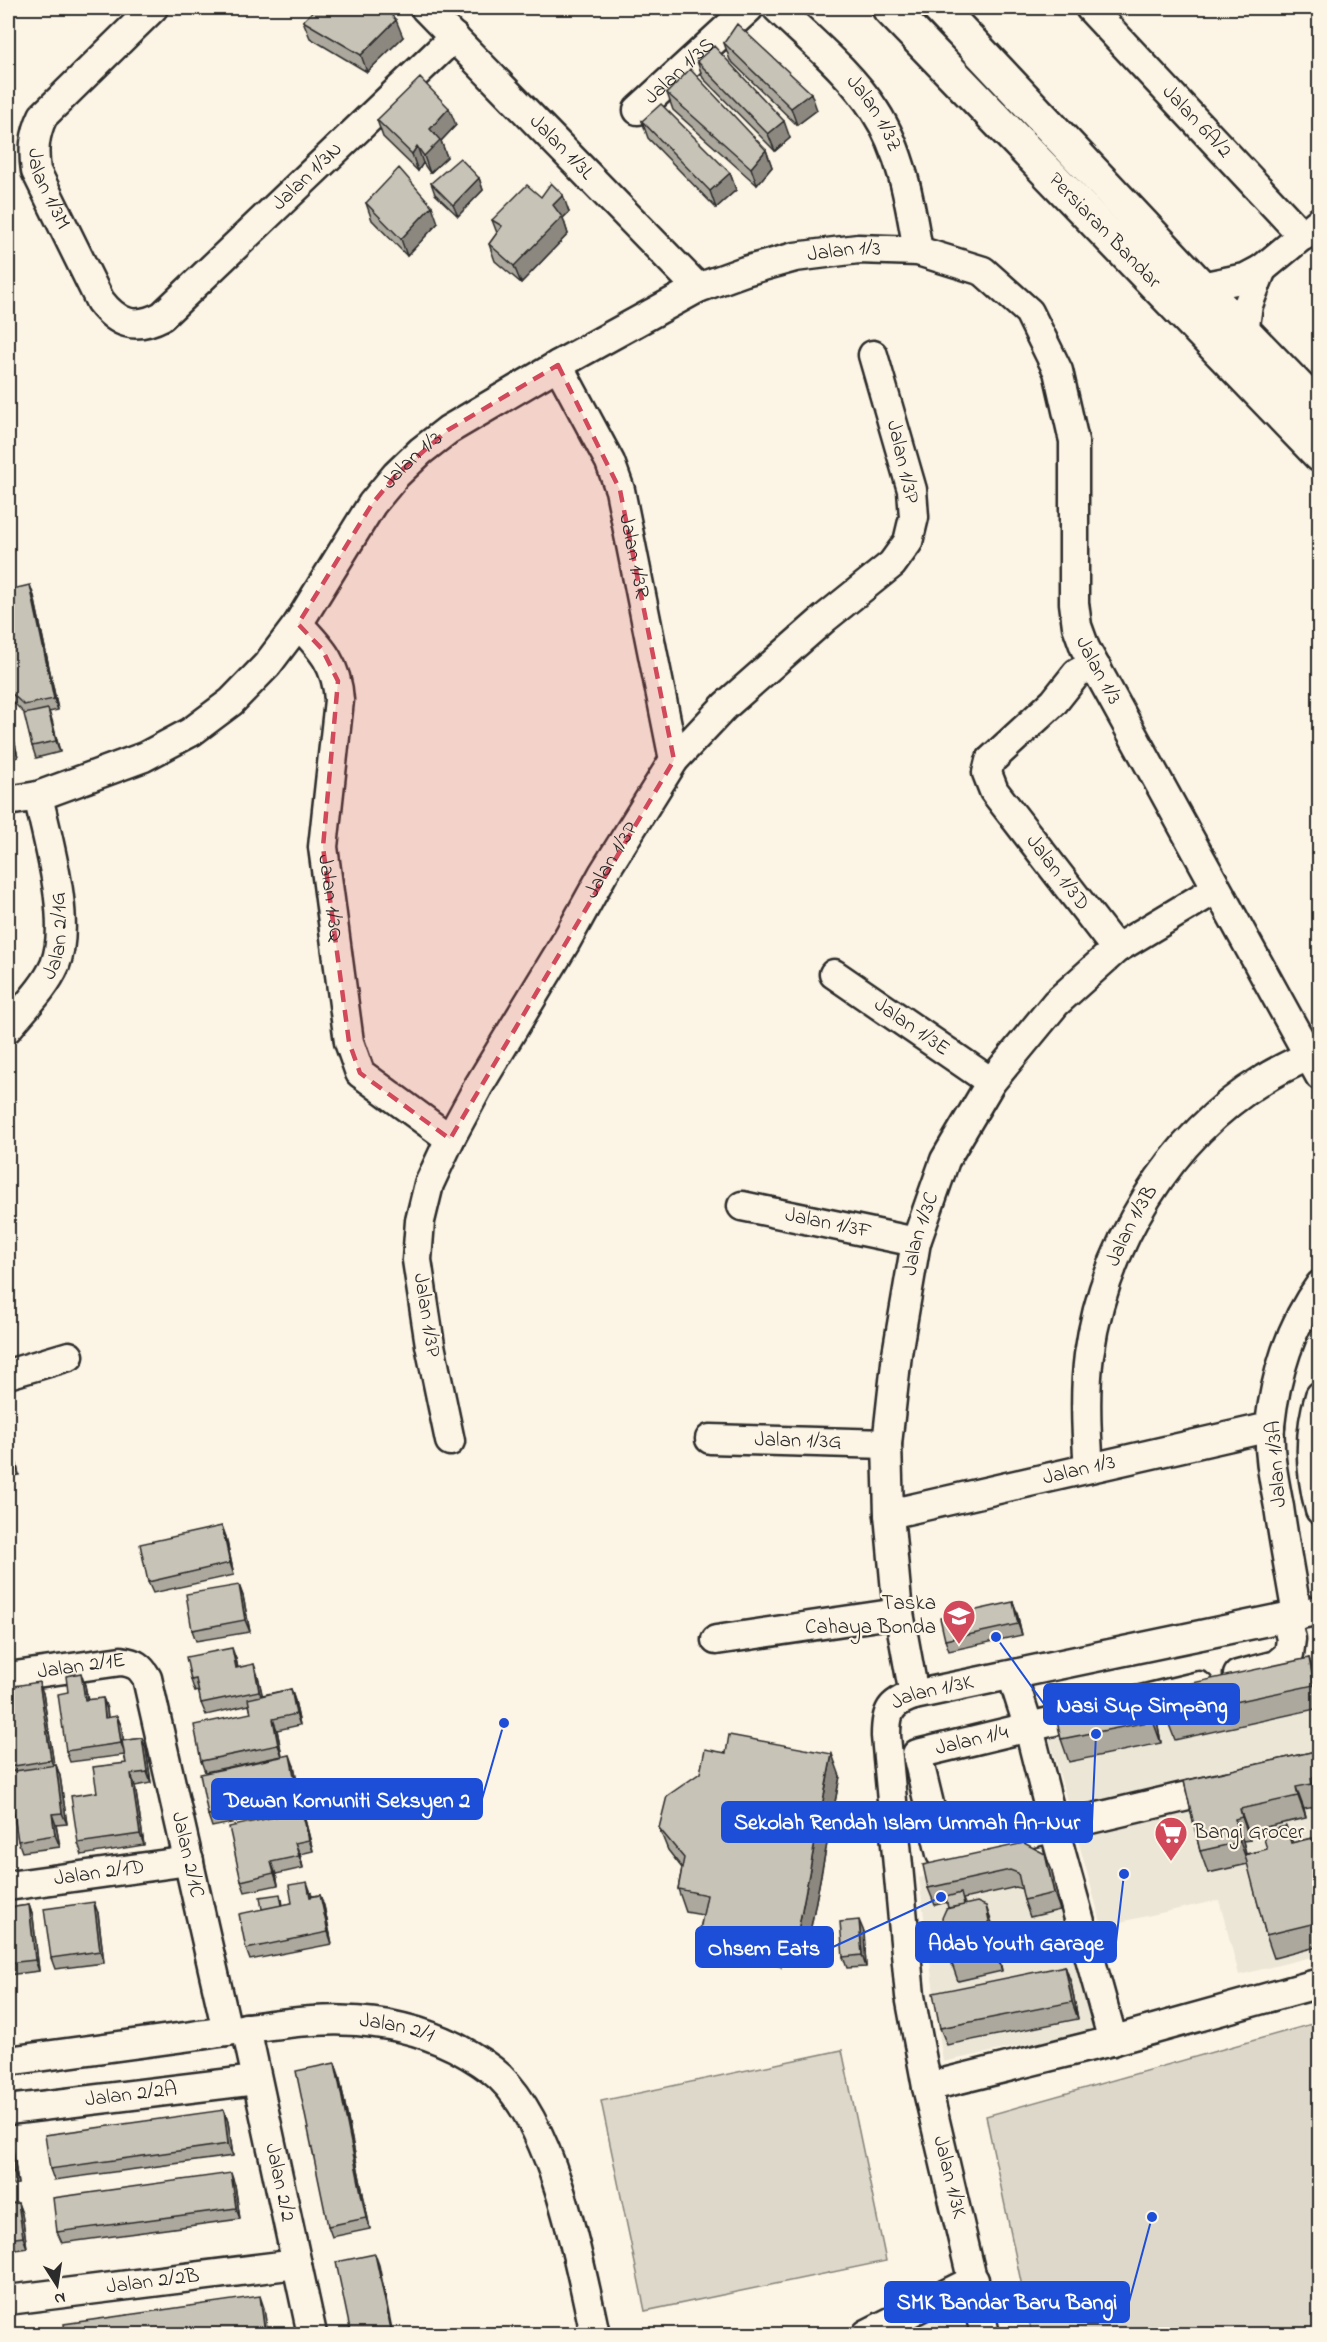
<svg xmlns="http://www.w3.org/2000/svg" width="1327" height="2342" font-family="'Indie Flower',sans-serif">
<rect width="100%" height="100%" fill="#fcf5e5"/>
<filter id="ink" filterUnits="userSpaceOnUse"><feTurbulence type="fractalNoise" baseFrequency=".0167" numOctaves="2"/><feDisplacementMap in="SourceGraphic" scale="12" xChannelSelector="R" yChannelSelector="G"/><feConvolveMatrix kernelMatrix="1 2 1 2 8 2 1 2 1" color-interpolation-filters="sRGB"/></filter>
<g filter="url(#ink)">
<path fill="#ece6d7" d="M1319 1671V1955L1239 1975 1219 1900 1102 1926 1048 1733Z
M1051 1848 1101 2029 943 2062 919 1878Z
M943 2309 949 2334H895Z"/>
<path fill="#ded8ca" stroke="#84827a" stroke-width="1.5" d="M1319 2022V2334H1032L986 2116Z
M842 2050 886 2261 645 2311 601 2101Z"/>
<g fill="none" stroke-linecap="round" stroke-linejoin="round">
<defs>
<g id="minor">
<path id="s1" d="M153 8 43 116C34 135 33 151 36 171L100 301C118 324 135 330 162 316L454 37"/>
<path id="s2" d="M425 8 698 288"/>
<path id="s3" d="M777 8C810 40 850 72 875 111 902 152 910 203 918 251"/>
<path id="s4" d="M1090 8 1303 236"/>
<path id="s5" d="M638 110 749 8"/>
<path d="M1201 287 1245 278 1262 269 1320 221"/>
<path d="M1244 332 1248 305 1262 269"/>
<path id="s6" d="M558 365 610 462 620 490 674 760"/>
<path id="s7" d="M298 624C322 649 337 665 339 700L323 847 349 1042 360 1073 450 1139"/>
<path id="s8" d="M1097 669 1083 670 1077 673 1054 702 990 761 987 773 994 791 1116 949"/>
<path id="s9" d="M8 801 38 796 144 757 191 732 231 702 267 665 298 624 372 504 396 475 421 451 448 430 558 365 698 288 745 271 795 257 858 249 918 251 983 271 1029 312 1058 371 1074 441V603L1077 626 1085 648 1320 1076"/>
<path id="s10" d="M834 974 991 1082"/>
<path id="s11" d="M8 1028C24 1008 45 988 55 965 72 922 48 841 38 796"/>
<path id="s12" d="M742 1206 916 1242"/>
<path d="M8 1374 69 1356"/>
<path d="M1320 1396C1308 1434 1310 1472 1320 1510"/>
<path id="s13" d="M710 1439 887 1444"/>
<path id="s14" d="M450 1441 430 1345 417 1260 420 1221 429 1184 450 1139 478 1087 565 943 603 874 674 760 725 706 825 618 892 564 908 542 914 517 912 490 873 355"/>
<path id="s15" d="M1089 1468C1086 1431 1084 1393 1089 1355 1104 1246 1169 1137 1264 1079 1278 1070 1294 1063 1308 1056"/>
<path id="s16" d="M889 1514 1270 1427"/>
<path d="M1297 1615C1291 1579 1284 1543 1279 1507 1274 1481 1268 1452 1270 1425 1275 1377 1291 1324 1320 1285"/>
<path d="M716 1640 898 1613"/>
<path d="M1012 1675 1029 1728 1054 1828 1113 2041"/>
<path d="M1238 1675 1276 1665 1289 1654 1291 1639 1286 1618"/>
<path id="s17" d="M8 1677 121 1661C135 1663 140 1666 147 1678L227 2031"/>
<path d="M1199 1686 917 1754 941 1854 1226 1787"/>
<path id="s18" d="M914 1695 897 1602 889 1514 887 1444 897 1354 916 1242 945 1160 991 1082 1056 1003 1116 949 1216 889"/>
<path id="s19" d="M8 1886 189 1861"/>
<path id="s20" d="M246 2028 312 2334"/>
<path id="s21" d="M8 2061C69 2053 131 2044 192 2036 283 2024 368 2003 455 2047 470 2055 487 2065 500 2077 555 2130 579 2261 595 2334"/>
<path d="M927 2087 1104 2043 1320 1983"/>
<path id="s22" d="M8 2110 256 2080"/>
<path id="s23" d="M8 2300 297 2264"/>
<path d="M867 2334 974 2280"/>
<path id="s24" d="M985 2334 927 2087 910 1996 886 1736C886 1711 890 1703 914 1695L1320 1610"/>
</g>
<g id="major">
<path id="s25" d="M889 8 1320 455"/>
<path d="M939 8 1201 287 1320 410"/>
</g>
</defs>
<use href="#minor" stroke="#2b2b2b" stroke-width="33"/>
<use href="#major" stroke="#2b2b2b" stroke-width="38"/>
<use href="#minor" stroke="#fcf5e5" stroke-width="28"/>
<use href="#major" stroke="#fcf5e5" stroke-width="33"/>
</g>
<path fill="#aca89d" stroke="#2b2b2b" stroke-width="1.5" d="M303 21 403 37 367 72 310 38Z
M724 43 817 110 797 125 730 60Z
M697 61 790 138 775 151 703 78Z
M667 93 766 150 772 167 757 185 673 110Z
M377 120 456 125 441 141 447 157 430 173 423 163 418 171 383 137Z
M642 121 730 173 736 190 716 208 648 138Z
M479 178 483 190 458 216 435 194 431 183Z
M541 197 569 212 563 218 568 234 521 283 495 261 489 244 497 233 492 220Z
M366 203 438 223 407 256 372 220Z
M8 590 34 596 58 710 49 712 60 752 36 758 32 746 25 714 8 697Z
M8 717 11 727 18 757 8 760Z
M8 1425 19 1475 8 1477Z
M222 1526 226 1537 234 1575 153 1593 148 1582Z
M239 1585 243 1596 250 1632 196 1641 192 1630Z
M1013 1602 1017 1613 1022 1635 949 1651 945 1640Z
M1309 1658 1317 1680 1320 1693V1708L1175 1740 1166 1717Z
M236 1659 238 1668 258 1676 262 1695 291 1689 295 1701 300 1725 277 1730 282 1756 205 1772 201 1761 251 1713 249 1705 206 1715 201 1703 199 1691 195 1692 191 1680Z
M85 1685 88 1700 103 1698 107 1709 108 1718 117 1716 122 1728 123 1741 142 1738 146 1749 151 1783 135 1786 144 1845 82 1855 78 1843 97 1792 126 1763 124 1755 70 1762 66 1751 68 1692Z
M8 1687 43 1693 54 1765H56L60 1776 67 1824 56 1825 60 1847 22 1852 18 1841 9 1779H8Z
M1147 1693 1156 1715 1161 1743 1069 1762 1061 1739Z
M1320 1750V1806L1304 1809 1306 1818 1248 1831 1250 1840 1243 1841 1246 1854 1267 1849 1286 1826 1293 1843 1312 1838 1320 1858V1946L1274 1958 1266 1935 1248 1864 1208 1873 1200 1851 1184 1781Z
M294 1766 304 1816 313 1851 300 1854 303 1868 276 1874 278 1885 245 1892 241 1881 257 1821 256 1818 212 1827 208 1815Z
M840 1776 805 1958 783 1954 781 1966 708 1952 700 1930 703 1915 686 1912 678 1889 682 1868 668 1850 659 1828Z
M8 1837 11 1858 8 1859Z
M1045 1854 1052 1871 1060 1910 1030 1917 1024 1900 1022 1889 1016 1887 963 1899 965 1904 992 1923 1002 1971 958 1981 952 1964 948 1908 947 1902 935 1905 928 1888Z
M311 1893 312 1896 320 1895 324 1906 332 1944 250 1960 246 1949 262 1909 282 1899 283 1905 292 1903Z
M29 1905 33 1917 39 1971 8 1975V1908Z
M98 1913 104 1963 55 1969 51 1958Z
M864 1932 866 1967 847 1968 843 1957Z
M1065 1966 1071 1983 1078 2019 947 2045 940 2028Z
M339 2075 370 2229 332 2237 328 2226Z
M224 2110 228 2122 233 2156 54 2180 50 2169Z
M8 2138 13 2149 18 2184 8 2185Z
M235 2185 240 2219 62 2243 57 2232Z
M18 2203 22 2214 27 2248 8 2251V2204Z"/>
<path fill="#8c8880" stroke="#2b2b2b" stroke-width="1.5" d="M396 20 403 37 367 72 361 55Z
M811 93 817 110 797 125 791 108Z
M449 108 456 125 441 141 447 157 430 173 424 156 430 129Z
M784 121 790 138 775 151 768 134Z
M417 146 423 163 418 171 412 154Z
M766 150 772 167 757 185 751 168Z
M730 173 736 190 716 208 710 191Z
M479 178 483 190 458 216 453 205Z
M563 195 569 212 563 218 568 234 521 283 514 266 553 205Z
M432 206 438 223 407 256 401 239Z
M30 585 34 596 58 710 54 699Z
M48 709 52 720 60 752 56 741Z
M8 717 11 727 18 757 14 746Z
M8 1425 19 1475 14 1463 8 1432Z
M222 1526 226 1537 234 1575 230 1563Z
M239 1585 243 1596 250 1632 245 1620Z
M1013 1602 1017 1613 1022 1635 1018 1624Z
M232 1648 236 1659 240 1679 236 1668Z
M1309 1658 1317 1680 1320 1693V1699L1314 1685Z
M254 1664 258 1676 264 1702 259 1691Z
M81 1673 85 1685 89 1712 85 1700Z
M39 1682 43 1693 55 1771 51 1760Z
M291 1689 295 1701 300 1725 296 1714Z
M1147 1693 1156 1715 1161 1743 1153 1721Z
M103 1698 107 1709 109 1729 105 1718Z
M117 1716 122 1728 125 1755 121 1743Z
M273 1719 277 1730 282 1756 278 1745Z
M142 1738 146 1749 151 1783 147 1772Z
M832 1754 840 1776 805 1958 797 1936Z
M290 1755 294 1766 304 1816 313 1851 309 1840 300 1807Z
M56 1765 60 1776 67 1824 62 1813Z
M131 1774 135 1786 144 1845 140 1834Z
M1311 1778 1319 1800 1320 1804 1312 1784Z
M1296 1787 1304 1809 1306 1818 1298 1796Z
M1240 1809 1248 1831 1250 1840 1242 1817Z
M52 1814 56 1825 60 1847 55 1835Z
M1235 1819 1243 1841 1248 1864 1240 1842Z
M8 1837 11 1858 8 1850Z
M1312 1838 1320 1858V1866Z
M295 1843 300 1854 303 1868 299 1856Z
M1045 1854 1052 1871 1060 1910 1054 1893Z
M271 1862 276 1874 278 1885 274 1873Z
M307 1882 311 1893 314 1908 310 1897Z
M320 1895 324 1906 332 1944 328 1932Z
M94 1902 98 1913 104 1963 100 1951Z
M29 1905 33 1917 39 1971 35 1960Z
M986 1906 992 1923 1002 1971 996 1954Z
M859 1920 864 1932 866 1967 862 1955Z
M775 1932 783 1954 781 1966 773 1944Z
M1065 1966 1071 1983 1078 2019 1072 2002Z
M335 2063 339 2075 370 2229 366 2218Z
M224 2110 228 2122 233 2156 228 2144Z
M9 2138 13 2149 18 2184 14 2172Z
M231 2173 235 2185 240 2219 236 2208Z
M18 2203 22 2214 27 2248 23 2237Z
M375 2254 379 2265 393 2334H392Z
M260 2296 264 2308 268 2334H265Z"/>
<path fill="#c8c3b7" stroke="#2b2b2b" stroke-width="1.5" d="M316 8H385L396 20 361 55 303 21Z
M737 24 811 93 791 108 724 43Z
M714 46 784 121 768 134 697 61Z
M690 69 766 150 751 168 667 93Z
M420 78 449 108 430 129 440 140 424 156 417 146 412 154 377 120Z
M661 104 730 173 710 191 642 121Z
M460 158 479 178 453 205 431 183Z
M399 168 432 206 401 239 366 203Z
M551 183 563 195 553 205 562 217 514 266 489 244 502 226 492 220 527 185 541 197Z
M30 585 54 699 24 705 8 690V590Z
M48 709 56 741 32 746 24 714Z
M8 718 14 746 8 747Z
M8 1432 14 1463 8 1465Z
M222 1526 230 1563 148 1582 140 1544Z
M239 1585 245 1620 192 1630 186 1594Z
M1013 1602 1018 1624 945 1640 940 1618Z
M232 1648 236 1668 254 1664 259 1691 201 1703 196 1679 191 1680 186 1657Z
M1309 1658 1314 1685 1166 1717 1160 1690Z
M81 1673 85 1700 103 1698 105 1718 117 1716 121 1743 66 1751 58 1694 68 1692 66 1676Z
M39 1682 51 1760 8 1767V1687Z
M291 1689 296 1714 273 1719 278 1745 201 1761 194 1725 251 1713 248 1699Z
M1147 1693 1153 1721 1061 1739 1055 1712Z
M729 1735 832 1754 797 1936 775 1932 773 1944 700 1930 707 1895 678 1889 684 1858 659 1828 667 1796 700 1773 705 1749 726 1753Z
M142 1738 147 1772 131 1774 140 1834 78 1843 71 1796 97 1792 93 1767 126 1763 122 1741Z
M1320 1750V1776L1311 1778 1312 1784 1296 1787 1298 1796 1240 1809 1242 1817 1235 1819 1240 1842 1200 1851 1184 1781Z
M290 1755 300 1807 256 1816 254 1806 208 1815 200 1774Z
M56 1765 62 1813 52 1814 55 1835 18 1841 8 1772Z
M302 1811 309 1840 295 1843 299 1856 271 1862 274 1873 241 1881 229 1827Z
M1286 1826 1291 1843 1312 1838 1320 1866V1922L1266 1935 1245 1855 1267 1849 1262 1832Z
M1024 1843 1045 1854 1054 1893 1024 1900 1018 1873 1010 1870 928 1888 923 1865Z
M307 1882 310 1897 320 1895 328 1932 246 1949 239 1914 292 1903 289 1885Z
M961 1893 964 1905 948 1908 946 1897Z
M280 1894 282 1905 262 1909 260 1897Z
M94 1902 100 1951 51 1958 44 1909Z
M977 1902 986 1906 996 1954 952 1964 942 1918 946 1909Z
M29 1905 35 1960 8 1963V1908Z
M859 1920 862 1955 843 1957 840 1922Z
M1065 1966 1072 2002 940 2028 933 1993Z
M335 2063 366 2218 328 2226 296 2071Z
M224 2110 228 2144 50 2169 45 2135Z
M8 2138H9L14 2172 8 2173Z
M231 2173 236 2208 57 2232 53 2198Z
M18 2203 23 2237 8 2239V2204Z
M375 2254 392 2334H351L336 2262Z
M260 2296 265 2334H65L64 2324Z
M35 2332V2334H13Z"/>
</g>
<path fill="#d1495b" fill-opacity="0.2" stroke="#d1495b" stroke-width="4.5" stroke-dasharray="12 8" stroke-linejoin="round" d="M558 365 620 490 674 760 450 1139 360 1073 349 1042 323 847 338 681 322 649 298 624 372 504 396 475 448 430Z"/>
<defs>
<symbol id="school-pin" viewBox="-11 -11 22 30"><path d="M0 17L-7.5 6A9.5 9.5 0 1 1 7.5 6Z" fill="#d1495b" stroke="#fcf5e5"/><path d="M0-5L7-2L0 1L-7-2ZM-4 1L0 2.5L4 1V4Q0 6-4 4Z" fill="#fff"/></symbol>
<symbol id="supermarket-pin" viewBox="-11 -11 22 30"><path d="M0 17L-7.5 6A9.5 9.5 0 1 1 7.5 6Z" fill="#d1495b" stroke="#fcf5e5"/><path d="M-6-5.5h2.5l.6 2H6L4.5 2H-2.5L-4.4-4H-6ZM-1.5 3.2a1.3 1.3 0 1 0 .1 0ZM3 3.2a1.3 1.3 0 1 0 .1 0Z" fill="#fff"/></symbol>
</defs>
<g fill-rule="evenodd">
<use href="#school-pin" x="940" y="1597" width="38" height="52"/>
<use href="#supermarket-pin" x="1152" y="1814" width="38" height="52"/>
</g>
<g text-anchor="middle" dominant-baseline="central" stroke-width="4.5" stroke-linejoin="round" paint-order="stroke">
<g font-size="21" fill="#2b2b2b" stroke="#fcf5e5">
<text stroke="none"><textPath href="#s5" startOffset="57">Jalan 1/3S</textPath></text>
<text stroke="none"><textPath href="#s3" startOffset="144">Jalan 1/3Z</textPath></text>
<text stroke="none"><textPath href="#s4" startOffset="156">Jalan 6A/2</textPath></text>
<text stroke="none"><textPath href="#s2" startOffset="195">Jalan 1/3L</textPath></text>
<text stroke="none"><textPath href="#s1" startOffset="628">Jalan 1/3N</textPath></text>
<text stroke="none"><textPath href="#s1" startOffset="231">Jalan 1/3M</textPath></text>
<text stroke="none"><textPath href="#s25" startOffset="310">Persiaran Bandar</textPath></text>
<text stroke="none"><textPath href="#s9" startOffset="1036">Jalan 1/3</textPath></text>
<text stroke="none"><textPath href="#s9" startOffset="550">Jalan 1/3</textPath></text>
<text transform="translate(902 462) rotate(77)">Jalan 1/3P</text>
<text stroke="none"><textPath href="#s6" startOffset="207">Jalan 1/3R</textPath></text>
<text stroke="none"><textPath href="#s9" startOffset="1612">Jalan 1/3</textPath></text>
<text stroke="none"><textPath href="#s14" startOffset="633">Jalan 1/3P</textPath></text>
<text stroke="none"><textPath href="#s8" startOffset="280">Jalan 1/3D</textPath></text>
<text stroke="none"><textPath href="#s7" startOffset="288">Jalan 1/3Q</textPath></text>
<text stroke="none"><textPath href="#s11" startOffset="108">Jalan 2/1G</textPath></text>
<text stroke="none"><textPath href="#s10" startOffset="94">Jalan 1/3E</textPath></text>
<text stroke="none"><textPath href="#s12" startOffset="88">Jalan 1/3F</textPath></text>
<text stroke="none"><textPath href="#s15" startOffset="250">Jalan 1/3B</textPath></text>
<text stroke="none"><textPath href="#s18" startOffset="466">Jalan 1/3C</textPath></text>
<text transform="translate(426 1315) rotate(81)">Jalan 1/3P</text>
<text stroke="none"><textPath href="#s13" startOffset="88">Jalan 1/3G</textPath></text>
<text transform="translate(1277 1464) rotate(-94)">Jalan 1/3A</text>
<text stroke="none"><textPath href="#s16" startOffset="195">Jalan 1/3</textPath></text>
<text stroke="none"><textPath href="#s17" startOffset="74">Jalan 2/1E</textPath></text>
<text stroke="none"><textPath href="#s24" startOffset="681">Jalan 1/3K</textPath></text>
<text transform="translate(972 1741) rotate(-13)">Jalan 1/4</text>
<text stroke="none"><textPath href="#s17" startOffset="328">Jalan 2/1C</textPath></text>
<text stroke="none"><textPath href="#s19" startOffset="92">Jalan 2/1D</textPath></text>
<text stroke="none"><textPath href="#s21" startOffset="392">Jalan 2/1</textPath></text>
<text stroke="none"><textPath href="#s22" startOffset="124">Jalan 2/2A</textPath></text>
<text transform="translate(949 2177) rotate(76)">Jalan 1/3K</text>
<text stroke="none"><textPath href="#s20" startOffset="158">Jalan 2/2</textPath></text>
<text stroke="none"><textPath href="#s23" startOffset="146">Jalan 2/2B</textPath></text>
</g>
<g font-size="21" fill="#2b2b2b" stroke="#fcf5e5" text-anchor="end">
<text x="936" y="1604">Taska<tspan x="936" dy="24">Cahaya Bonda</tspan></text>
<text x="1194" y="1833" text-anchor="start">Bangi Grocer</text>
</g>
</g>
<path fill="none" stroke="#1d4ed8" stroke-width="2" d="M996 1637L1044 1704M504 1723L482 1799M1096 1734L1092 1822M1124 1874L1116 1942M941 1897L833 1947M1152 2217L1129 2302"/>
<g fill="#1d4ed8" stroke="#fcf5e5" stroke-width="2">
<circle cx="996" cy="1637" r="6"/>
<circle cx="504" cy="1723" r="6"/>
<circle cx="1096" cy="1734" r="6"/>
<circle cx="1124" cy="1874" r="6"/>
<circle cx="941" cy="1897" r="6"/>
<circle cx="1152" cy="2217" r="6"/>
</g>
<g fill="#1d4ed8" stroke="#1d4ed8" stroke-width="2">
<rect x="1044" y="1684" width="195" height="40" rx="6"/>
<rect x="212" y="1779" width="270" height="40" rx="6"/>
<rect x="722" y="1802" width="370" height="40" rx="6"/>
<rect x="916" y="1922" width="200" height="40" rx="6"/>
<rect x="696" y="1927" width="137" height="40" rx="6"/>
<rect x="885" y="2282" width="244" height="40" rx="6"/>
</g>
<g font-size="22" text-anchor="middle" font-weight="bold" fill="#fff">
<text x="1142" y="1712">Nasi Sup Simpang</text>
<text x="347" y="1807">Dewan Komuniti Seksyen 2</text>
<text x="907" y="1829">Sekolah Rendah Islam Ummah An-Nur</text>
<text x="1016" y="1950">Adab Youth Garage</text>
<text x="764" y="1955">Ohsem Eats</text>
<text x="1007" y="2309">SMK Bandar Baru Bangi</text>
</g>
<rect width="1327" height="2342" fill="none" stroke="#fcf5e5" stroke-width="30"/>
<rect x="15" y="15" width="1297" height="2312" fill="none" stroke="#2b2b2b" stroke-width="2" filter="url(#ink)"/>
<g transform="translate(57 2285) rotate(168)" stroke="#fcf5e5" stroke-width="4.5" paint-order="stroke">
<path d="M0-4.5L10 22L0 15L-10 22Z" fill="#2b2b2b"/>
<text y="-9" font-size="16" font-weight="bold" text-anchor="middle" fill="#2b2b2b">N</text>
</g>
</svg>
